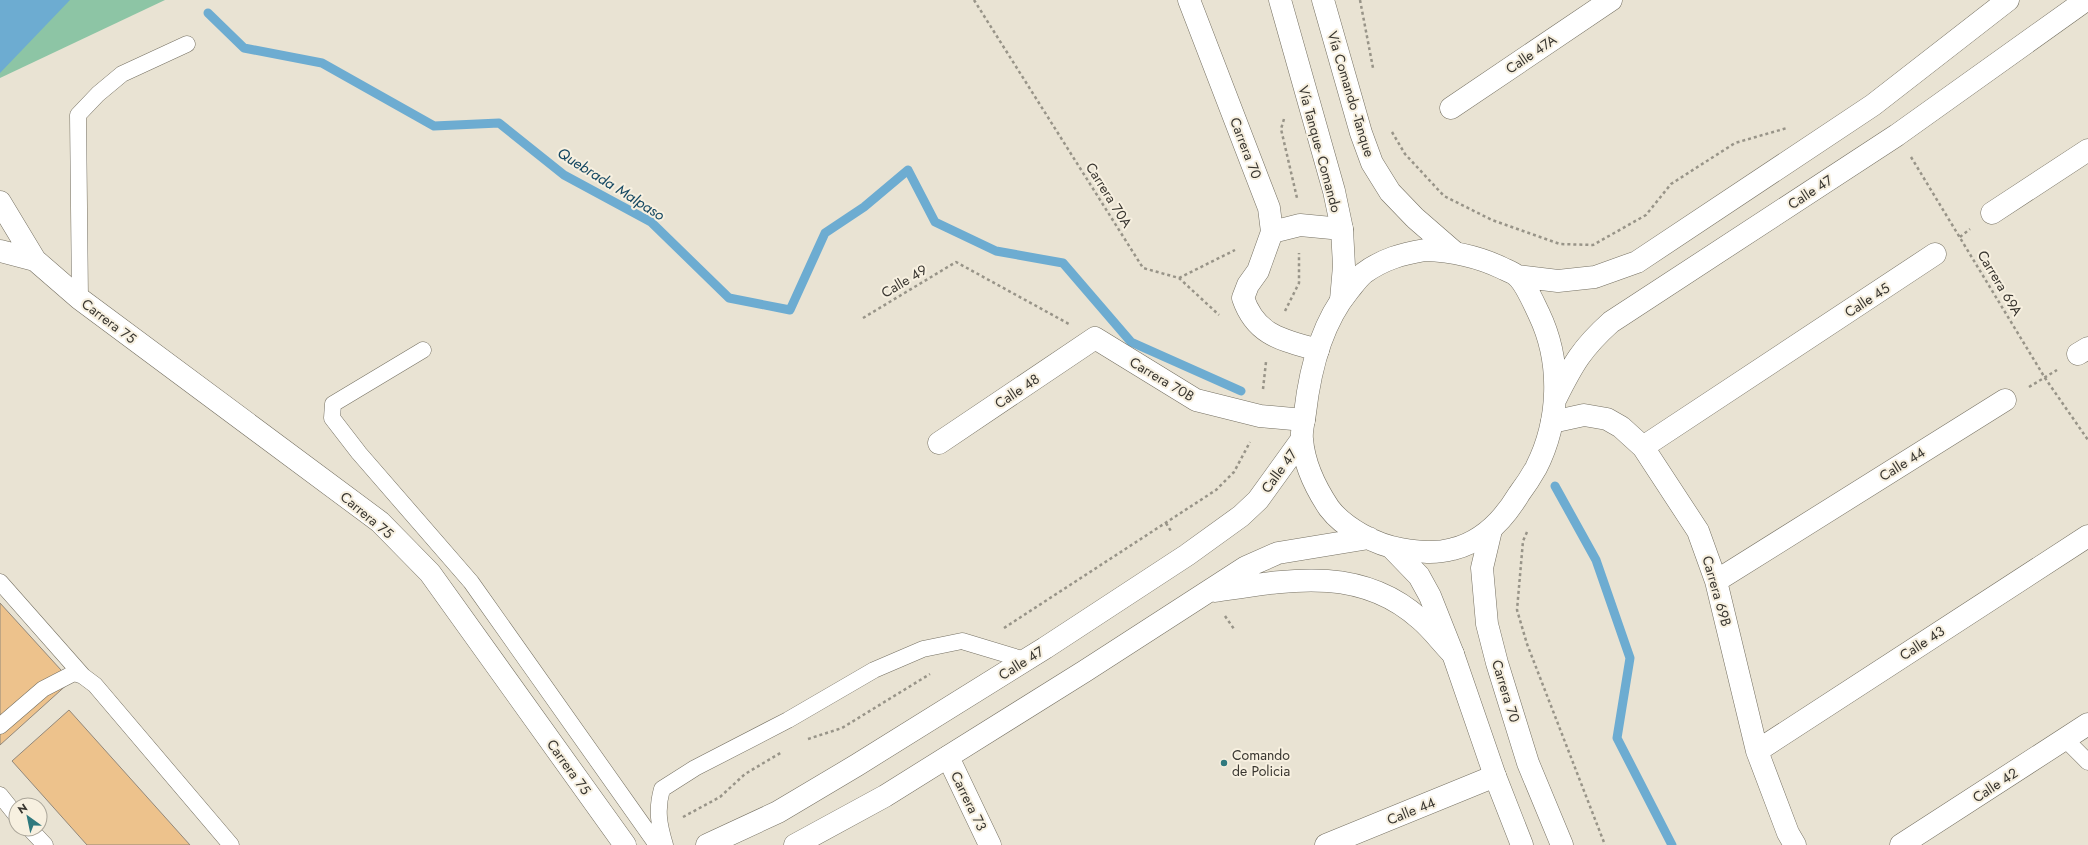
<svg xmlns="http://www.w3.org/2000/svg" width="2088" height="845" font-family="Jost,sans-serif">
<rect width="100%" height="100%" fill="#e9e3d3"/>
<path fill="#8dc5a5" d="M0 0H165L0 78Z"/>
<path fill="#6dacd1" d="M0 0H70L0 73Z"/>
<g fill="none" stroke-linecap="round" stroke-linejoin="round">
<path stroke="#6dacd1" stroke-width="9" d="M208 13 244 48 322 63 434 126 499 123 564 175 651 222 729 298 790 310 825 233 864 207 908 170 935 222 996 251 1063 263 1131 342 1241 391
M1555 486 1596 560 1630 658 1617 738 1672 845"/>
</g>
<path fill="#edc28c" stroke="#92887b" d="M0 603 71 681 0 745Z
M69 710 190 845H87L12 761Z"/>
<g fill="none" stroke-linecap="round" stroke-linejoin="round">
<defs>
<path id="service" d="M80 299 78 115 98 94 122 74 187 44
M423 350 333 404 332 418 359 453 471 582 657 845
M0 582 83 676 95 685 231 845
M0 726 43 689 74 673 83 676
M2065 739 2088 762
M0 795 16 815
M30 829 45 845
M665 845C659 825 656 810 662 789L695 768 788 720 874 670 923 649 962 641 1025 660"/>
<path id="minor" d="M1189 0 1269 208 1272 232 1258 271 1248 285 1243 298C1256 336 1283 340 1318 350
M1451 108 1611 0
M0 202 35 260 80 299 380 522 430 573 625 845
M1992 213 2088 150
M1272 232 1300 225 1342 229
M0 251 35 260
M2078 354 2088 348
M1552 422 1584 415 1607 419 1621 427 1643 447 1698 531 1716 581 1757 751 1788 833 1795 845
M939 443 1095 338 1196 400 1260 416 1304 420
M1643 447 1935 254
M1716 581 2005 400
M1757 751 2088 536
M948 757 990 845
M1326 845 1495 776
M1901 845 2088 724"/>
<path id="tertiary" d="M1280 0 1334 191 1342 229 1344 266 1341 300
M1323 0 1361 133 1372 163 1390 192 1415 218 1453 251
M1491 530 1482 568 1487 624 1497 663 1528 763 1562 845
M1392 548 1419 576 1430 596 1453 654 1495 776 1522 845"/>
<path id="secondary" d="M1425 250C1453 251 1477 256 1502 268 1506 270 1514 273 1517 276 1526 284 1534 304 1539 314 1562 362 1560 421 1536 468 1531 477 1525 486 1519 494 1504 519 1482 542 1453 549 1435 554 1419 552 1401 549 1376 545 1344 528 1329 508 1315 487 1304 465 1302 439 1301 431 1304 421 1305 413 1310 369 1321 324 1349 290 1354 284 1358 278 1364 273 1383 259 1402 254 1425 250Z
M1517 276 1558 281 1595 277 1637 262 1873 105 2008 0
M1556 398C1573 364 1582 348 1611 322L1897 135 2086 0
M1215 591C1287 580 1360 565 1420 619 1432 629 1442 643 1453 654
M707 845 778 812 857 765 1045 648 1187 555 1241 516 1258 500 1302 439
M795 845 885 796 1085 671 1246 567 1278 553 1369 538"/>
</defs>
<use href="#service" stroke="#757062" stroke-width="17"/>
<use href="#minor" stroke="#757062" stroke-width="23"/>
<use href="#tertiary" stroke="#757062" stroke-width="23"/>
<use href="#secondary" stroke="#757062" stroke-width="23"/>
<path stroke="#989488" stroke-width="2.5" stroke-dasharray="3 3" stroke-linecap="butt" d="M974 0 1143 268 1179 278 1219 315
M1360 0 1373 68
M1284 119 1281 129 1297 198
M1392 132 1405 154 1444 196 1492 220 1560 244 1593 245 1646 215 1671 184 1735 143 1787 128
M1911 157 2045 378 2088 440
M1960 237 1970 229
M1179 278 1235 250
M1285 311 1299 283V253
M863 318 956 262 1069 324
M2029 387 2057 370
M1263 389 1266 362
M1166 523 1172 533
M1527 532 1523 541 1517 610 1527 644 1605 845
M1225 616 1234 629
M1004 628 1216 490 1234 472 1250 442
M808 739 842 728 930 674
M683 817 720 797 745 774 782 752"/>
<use href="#service" stroke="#fff" stroke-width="16"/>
<use href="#minor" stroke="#fff" stroke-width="22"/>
<use href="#tertiary" stroke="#fff" stroke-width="22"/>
<use href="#secondary" stroke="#fff" stroke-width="22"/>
</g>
<circle fill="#2f797e" stroke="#f7f0e0" stroke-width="1.5" cx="1224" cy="763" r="4"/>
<g text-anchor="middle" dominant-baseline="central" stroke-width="4" stroke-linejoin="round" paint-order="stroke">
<g font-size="14" fill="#393630" stroke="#f7f0e0">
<text transform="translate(1531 54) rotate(-34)">Calle 47A</text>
<text transform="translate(1351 94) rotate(73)">Vía Comando -Tanque</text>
<text transform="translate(1246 148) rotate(69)">Carrera 70</text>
<text transform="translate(1320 149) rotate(75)">Vía Tanque- Comando</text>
<text transform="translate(1810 192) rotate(-33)">Calle 47</text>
<text transform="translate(1109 195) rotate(58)">Carrera 70A</text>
<text transform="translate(904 281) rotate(-31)">Calle 49</text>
<text transform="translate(2000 283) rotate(59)">Carrera 69A</text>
<text transform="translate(1867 300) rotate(-33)">Calle 45</text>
<text transform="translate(109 321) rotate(37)">Carrera 75</text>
<text transform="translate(1162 379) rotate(31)">Carrera 70B</text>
<text transform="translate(1017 391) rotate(-34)">Calle 48</text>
<text transform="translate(1902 464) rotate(-32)">Calle 44</text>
<text transform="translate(1279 471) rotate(-54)">Calle 47</text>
<text transform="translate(367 515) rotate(40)">Carrera 75</text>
<text transform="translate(1717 591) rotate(74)">Carrera 69B</text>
<text transform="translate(1922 643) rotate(-33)">Calle 43</text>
<text transform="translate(1021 663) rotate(-32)">Calle 47</text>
<text transform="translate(1506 691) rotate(73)">Carrera 70</text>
<text transform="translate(569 767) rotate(54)">Carrera 75</text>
<text transform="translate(1995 785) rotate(-33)">Calle 42</text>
<text transform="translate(969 801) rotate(64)">Carrera 73</text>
<text transform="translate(1411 811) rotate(-22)">Calle 44</text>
</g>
<g font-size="14" fill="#393630" stroke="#f7f0e0" text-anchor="start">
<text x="1232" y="755">Comando<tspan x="1232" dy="16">de Policia</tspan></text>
</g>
<g font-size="15" font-style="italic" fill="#154862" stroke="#f7f0e0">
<text transform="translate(611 184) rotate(32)">Quebrada Malpaso</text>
</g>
</g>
<g transform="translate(28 817) rotate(327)"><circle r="19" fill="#f7f0e0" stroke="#aba69a"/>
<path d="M0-3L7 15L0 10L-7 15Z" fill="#2f797e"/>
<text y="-6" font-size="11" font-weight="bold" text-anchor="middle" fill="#393630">N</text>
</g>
</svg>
